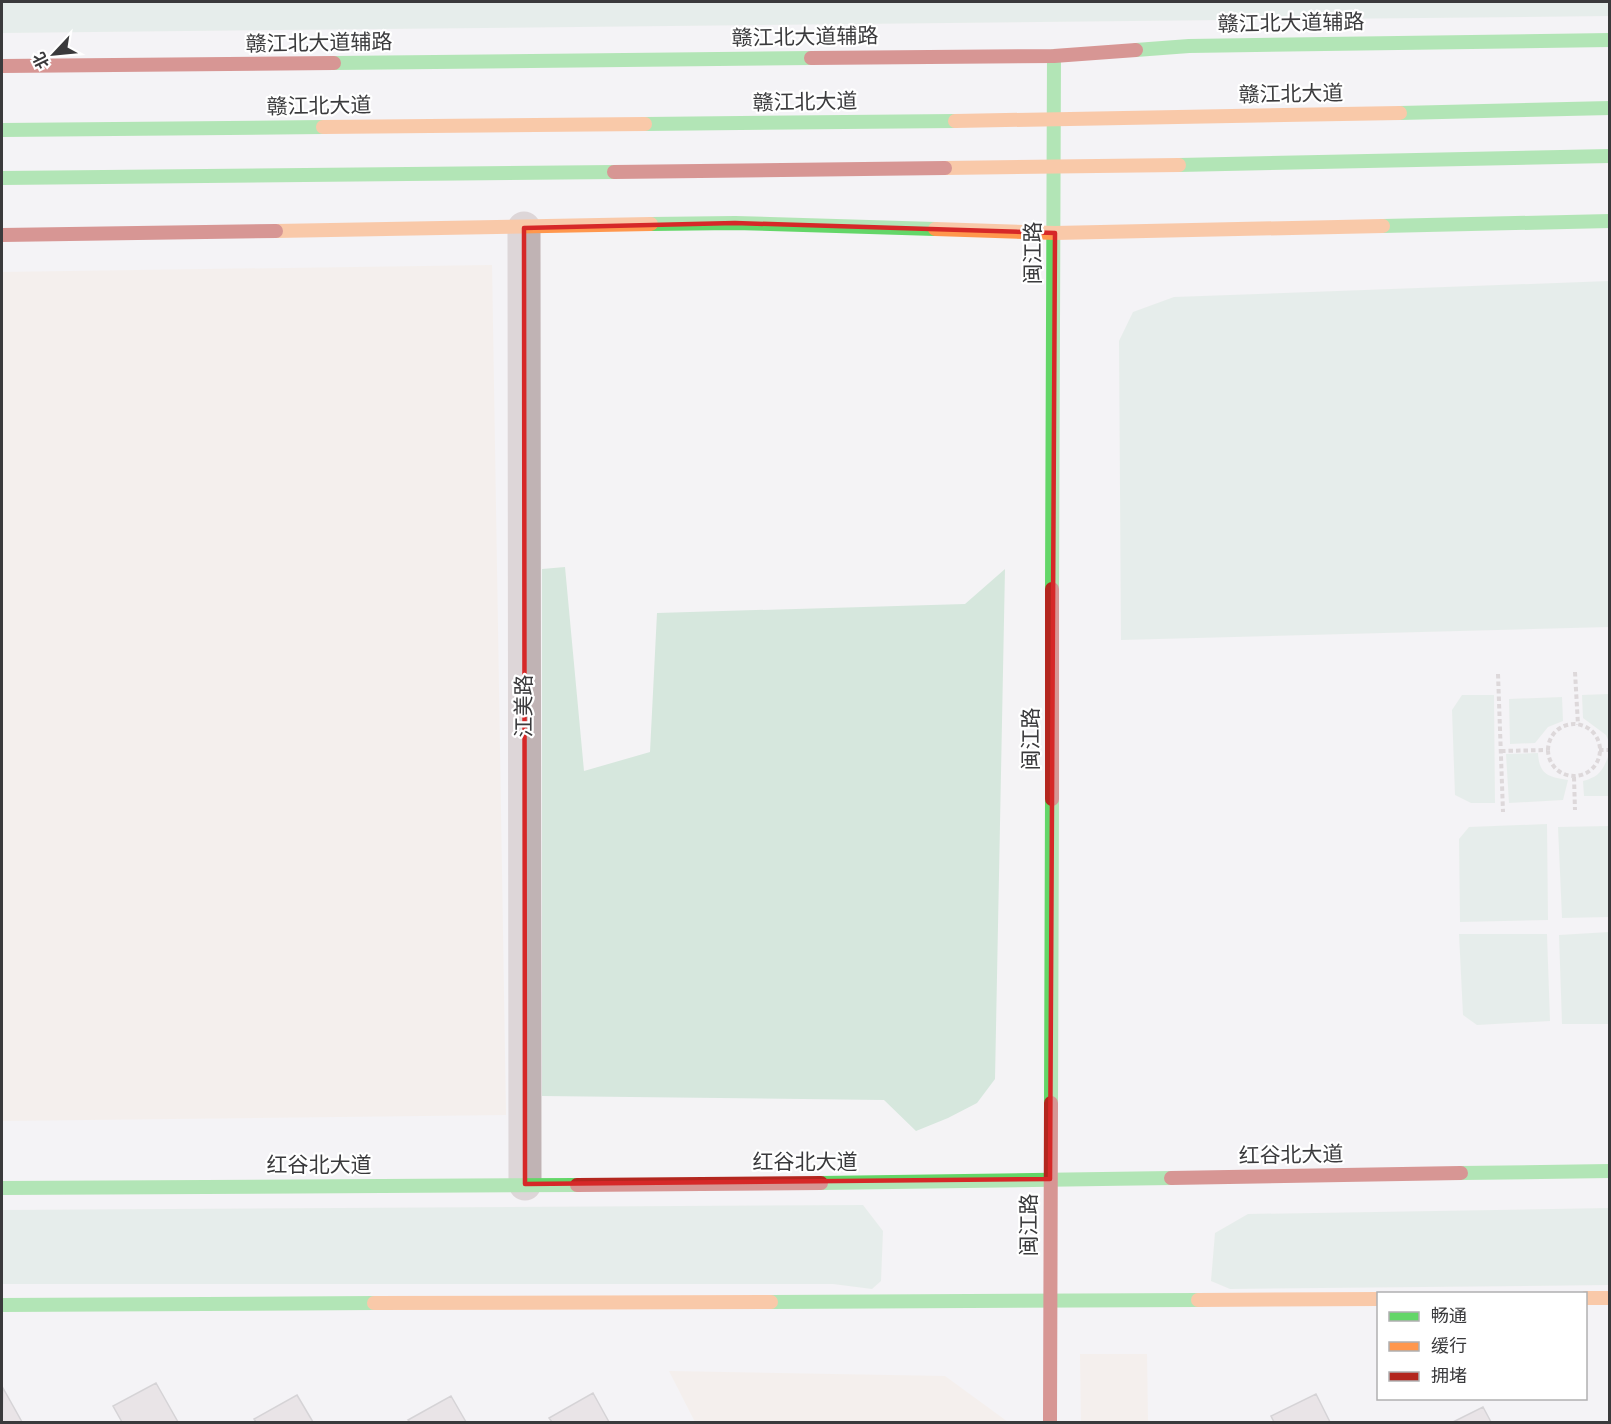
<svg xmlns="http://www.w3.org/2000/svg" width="1611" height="1424" font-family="'Source Sans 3','Noto Sans SC',sans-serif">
<rect width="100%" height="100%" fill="#f4f3f5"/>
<path fill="#f4ece2" d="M492 265 506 1115 2 1121V272Z
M1080 1354H1147L1148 1422H1081Z
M669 1371 945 1376 1008 1422H695Z"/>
<path fill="#d6e7dd" d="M2 2H1609L1610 16 2 33Z
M1609 281V627L1121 640 1119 341 1133 312 1174 297Z
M565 567 584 771 650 752 657 613 965 604 1005 569 995 1079 977 1103 948 1118 916 1131 884 1100 542 1096V569Z
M1609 694H1610L1609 742 1606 735 1583 718 1582 695Z
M1462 695H1494L1495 803H1471L1455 795 1452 710Z
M1562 697 1563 721 1548 727 1535 743 1510 744 1509 699Z
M1538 753C1539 775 1549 777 1568 780L1563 800 1509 803 1506 754Z
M1608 757 1609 796H1584L1583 781C1598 777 1602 772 1608 757Z
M1547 824 1548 920 1460 922 1459 839 1469 827Z
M1609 826V917L1562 918 1558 827Z
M1609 932V1024H1562L1559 935Z
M1459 934H1547L1550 1021 1477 1025 1463 1015Z
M863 1205 883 1231 881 1281 872 1289 833 1284H2V1210Z
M1609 1208V1285L1230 1289 1211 1281 1215 1233 1248 1214Z"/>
<path fill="#dbd3d6" stroke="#b0aeb0" stroke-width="1.5" d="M156 1383 178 1422H122L113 1406Z
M3 1388 22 1422H2Z
M593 1393 609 1422H552L549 1418Z
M1316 1394 1330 1422H1274L1271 1416Z
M297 1395 313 1422H256L254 1419Z
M451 1396 466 1422H410L408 1420Z
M1483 1407 1491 1422H1453Z"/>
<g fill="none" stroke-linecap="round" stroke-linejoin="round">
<path stroke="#c0b8b9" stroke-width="4" stroke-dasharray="4.5 3" stroke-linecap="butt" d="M1575 672 1578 725
M1498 674 1503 812
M1548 750a26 26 0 1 1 52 0a26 26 0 1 1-52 0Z
M1599 750H1610
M1501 751 1547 750
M1574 777 1575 810"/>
<path stroke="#c0b3b4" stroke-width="33" d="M524 228 525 1184"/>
<path stroke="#63d668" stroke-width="14" d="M1136 50 1189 46 1610 40
M334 63 811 58
M1400 113 1610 108
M645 124 955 121
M2 130 323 127
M1179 165 1610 156
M2 178 614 172
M651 224 735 223 935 229
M1383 226 1610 221
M1052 589 1054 56
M1051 1103 1052 799
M1461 1173 1610 1171
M821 1183 1171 1178
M2 1188 577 1185
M771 1302 1198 1300
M2 1305 374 1303"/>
<path stroke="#ff974d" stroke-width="14" d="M955 121 1400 113
M323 127 645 124
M945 168 1179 165
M935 229 1055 233 1383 226
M276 231 651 224
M1586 1298H1610
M1198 1300 1378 1299
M374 1303 771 1302"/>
<path stroke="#b3261e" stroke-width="14" d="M811 58 1054 56 1136 50
M2 66 334 63
M614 172 945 168
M2 235 276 231
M1052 799V589
M1171 1178 1461 1173
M577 1185 821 1183
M1050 1422 1051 1103"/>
</g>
<path d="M0 0H1611V1424H0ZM735 223 1055 233 1050 1179 525 1184 524 228Z" fill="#f4f3f5" fill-opacity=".55" fill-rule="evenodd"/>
<path fill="none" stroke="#d62828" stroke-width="4.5" stroke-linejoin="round" d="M735 223 1055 233 1050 1179 525 1184 524 228Z"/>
<g text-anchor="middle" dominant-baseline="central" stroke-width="4.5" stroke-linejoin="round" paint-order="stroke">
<g font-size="21" fill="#3a3a3c" stroke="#fff">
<text transform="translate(1291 23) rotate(-1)">赣江北大道辅路</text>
<text transform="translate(805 37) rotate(-1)">赣江北大道辅路</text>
<text transform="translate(319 43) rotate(-1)">赣江北大道辅路</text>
<text transform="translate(1291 94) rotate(-1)">赣江北大道</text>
<text transform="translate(805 102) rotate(-1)">赣江北大道</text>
<text transform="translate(319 106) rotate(-1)">赣江北大道</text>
<text transform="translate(1033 253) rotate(-90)">闽江路</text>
<text transform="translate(524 706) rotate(-90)">江美路</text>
<text transform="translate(1031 739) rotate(-90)">闽江路</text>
<text transform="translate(1291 1155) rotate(-1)">红谷北大道</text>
<text x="805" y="1162">红谷北大道</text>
<text x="319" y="1165">红谷北大道</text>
<text transform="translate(1029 1225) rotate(-90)">闽江路</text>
</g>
</g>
<rect width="1611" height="1424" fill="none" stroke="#3a3a3c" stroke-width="6"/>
<rect x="1377" y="1292" width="210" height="108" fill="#ffffff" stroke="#b0b0b1" stroke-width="1.5"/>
<rect x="1389" y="1312" width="30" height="9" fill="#63d668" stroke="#b0b0b1" stroke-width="1.5"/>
<text x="1431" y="1322" font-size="18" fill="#3a3a3c">畅通</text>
<rect x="1389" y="1342" width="30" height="9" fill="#ff974d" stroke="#b0b0b1" stroke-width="1.5"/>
<text x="1431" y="1352" font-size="18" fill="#3a3a3c">缓行</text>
<rect x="1389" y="1372" width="30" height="9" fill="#b3261e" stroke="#b0b0b1" stroke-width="1.5"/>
<text x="1431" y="1382" font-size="18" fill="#3a3a3c">拥堵</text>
<g transform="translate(54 54) rotate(244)" stroke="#ffffff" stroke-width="4.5" paint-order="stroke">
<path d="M0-4.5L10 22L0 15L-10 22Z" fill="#3a3a3c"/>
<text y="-9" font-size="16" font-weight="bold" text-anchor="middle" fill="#3a3a3c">北</text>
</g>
</svg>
